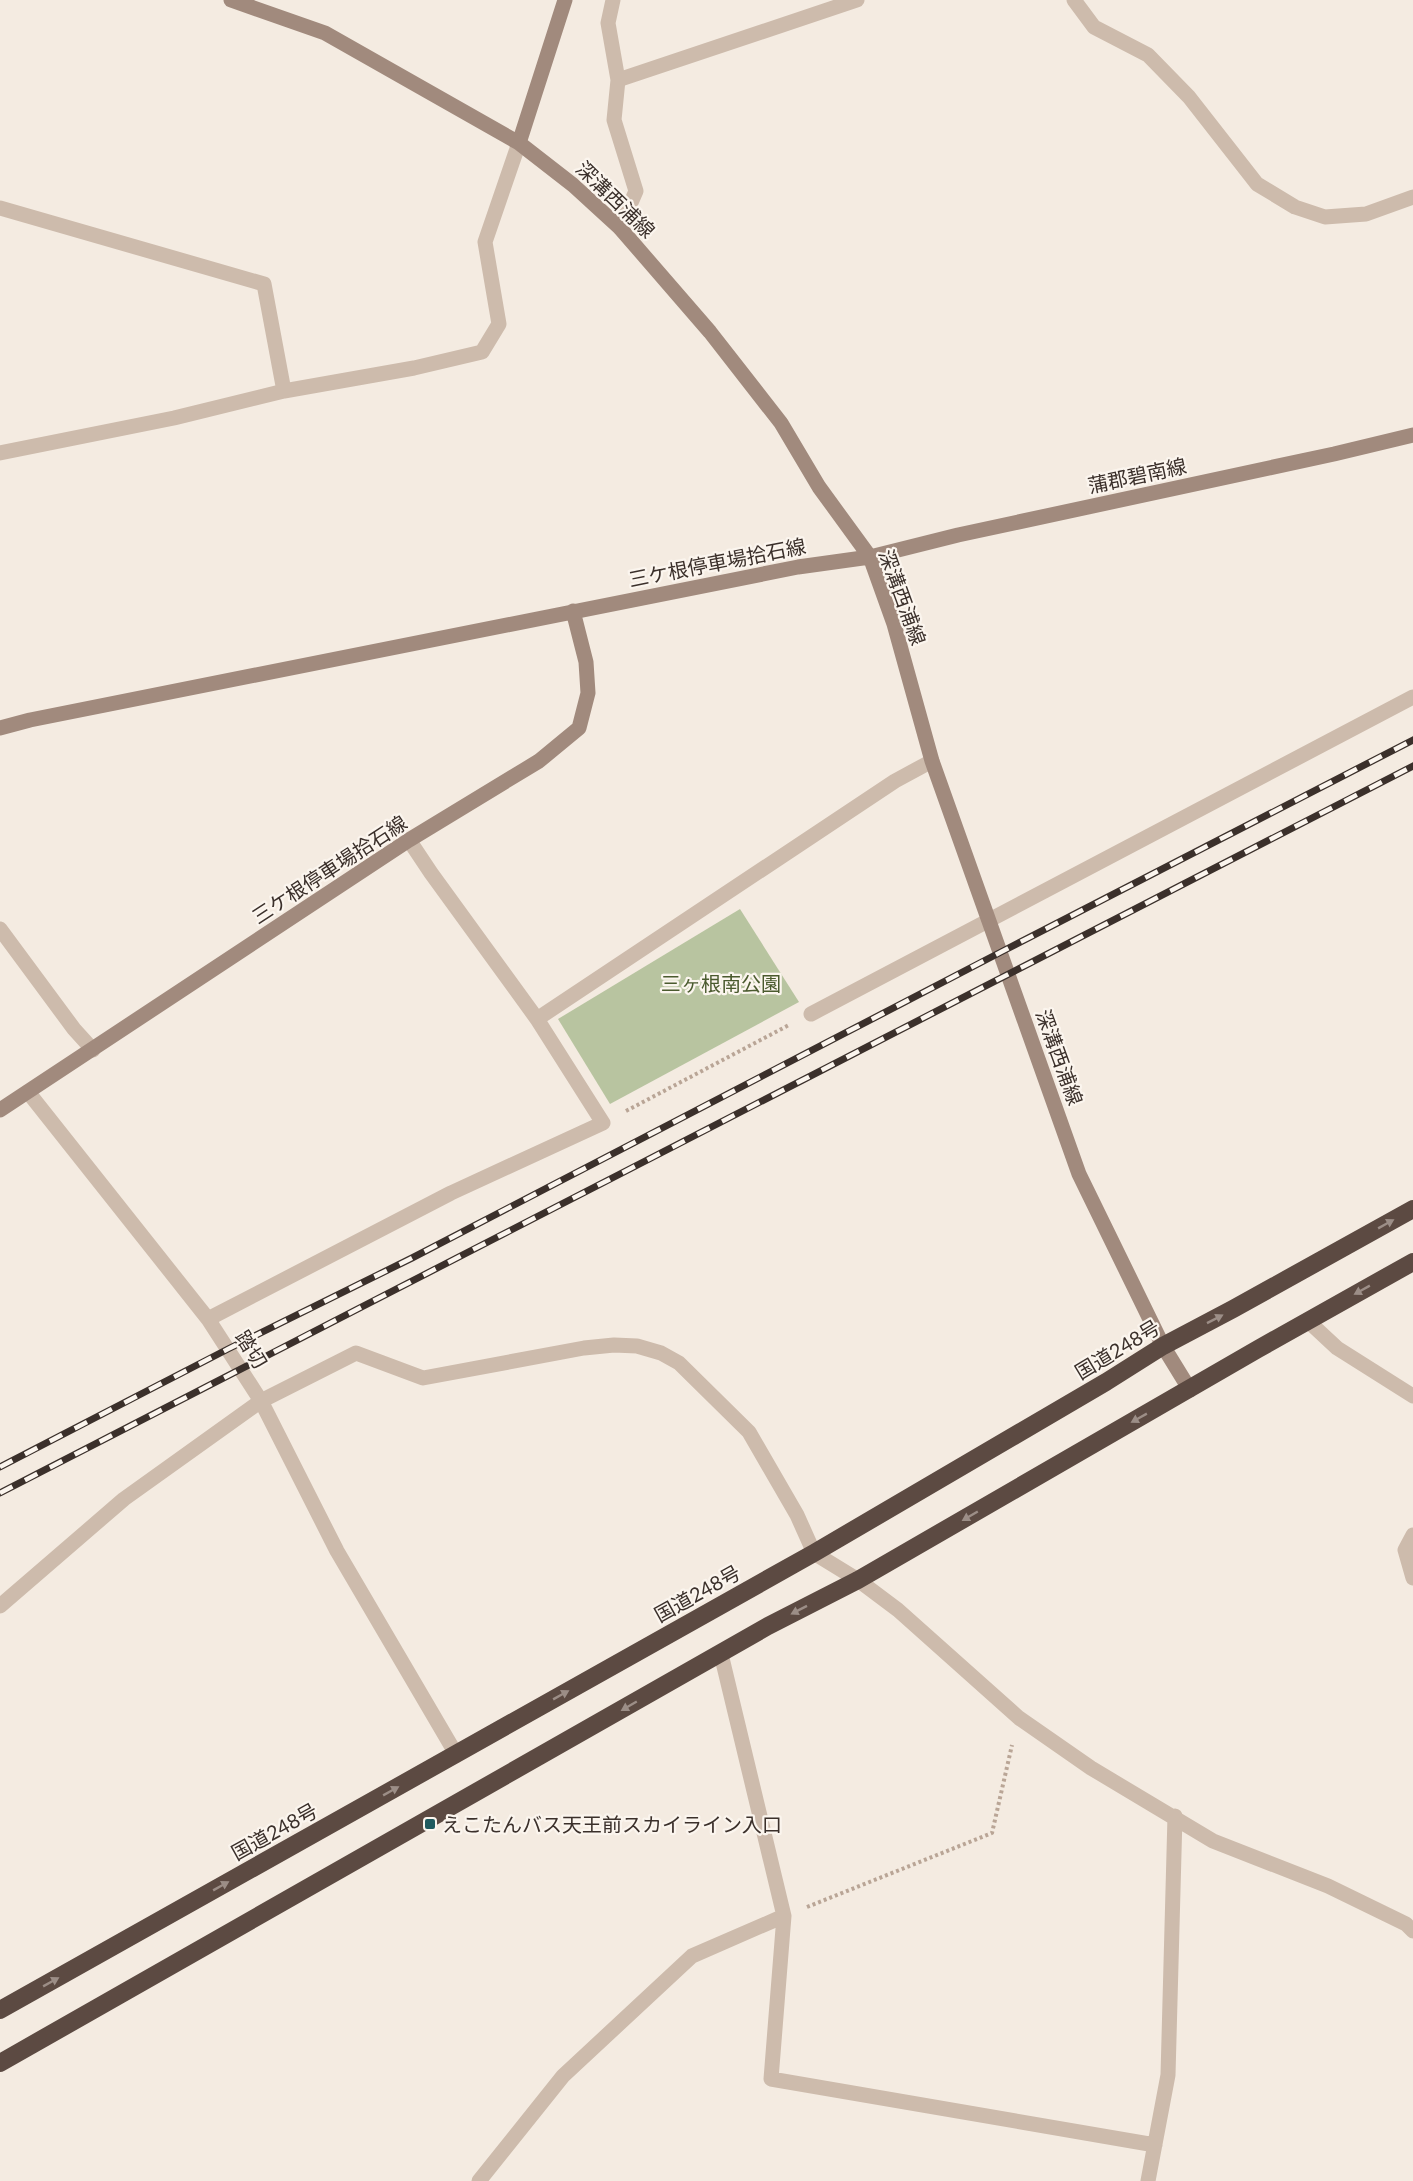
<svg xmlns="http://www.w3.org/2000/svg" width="1413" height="2181" font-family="Lato,'Noto Sans JP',sans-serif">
<rect width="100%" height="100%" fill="#f4ebe1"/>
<path fill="#b8c4a0" d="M740 909 799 1002 610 1104 558 1019Z"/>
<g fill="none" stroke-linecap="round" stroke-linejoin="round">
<path stroke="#b9a596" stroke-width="4" stroke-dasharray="3 3" stroke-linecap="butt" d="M626 1111 789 1025
M807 1907 992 1833 1012 1745"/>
<path stroke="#cdbbac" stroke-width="15" d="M1074 0 1094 27 1148 55 1189 97 1257 184 1295 207 1325 217 1366 214 1413 197"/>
<path stroke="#cdbbac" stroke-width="15" d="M613 0 608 23 618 80 614 120 636 191 620 228
M618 80 857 0
M0 208 264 284 284 391
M0 453 174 418 284 391 414 368 482 352 499 324 485 242 519 143
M0 929 74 1029 93 1050
M811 1014 1413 697
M537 1019 895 781 932 761
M28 1092 208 1319 261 1401 337 1551 456 1754
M208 1319 451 1193 603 1123 537 1019 431 873 409 840
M1308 1321 1337 1348 1413 1396
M1413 1535 1405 1550 1413 1578
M0 1606 124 1499 261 1401 356 1353 423 1378 584 1348 614 1345 637 1346 661 1353 679 1363 749 1432 797 1515 814 1553 858 1580 898 1610 1019 1718 1091 1768 1213 1841 1328 1886 1406 1924 1413 1931
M721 1654 784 1916 771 2079 1155 2145
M479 2181 563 2076 692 1956 784 1916
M1148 2181 1168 2075 1175 1816"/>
<path stroke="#a18a7d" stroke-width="15" d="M231 0 325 33 519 143 573 185 620 228 710 332 781 423 819 487 870 557 894 624 932 761 1079 1174 1163 1346 1190 1390
M519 143 565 0
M0 728 30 720 798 567 870 557 958 535 1334 454 1413 435
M0 1110 409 840 539 761 579 728 588 693 586 662 573 611"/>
<path stroke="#5c4a42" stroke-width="18" d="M0 2010 814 1553 1106 1382 1163 1346 1233 1309 1413 1209
M0 2063 768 1626 858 1580 1258 1349 1413 1262"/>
<defs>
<path id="rail" d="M0 1467 228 1349 412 1258 1001 952 1413 740
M0 1493 1413 766"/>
</defs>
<use href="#rail" stroke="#3b302b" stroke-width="7"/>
<use href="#rail" stroke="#fbf5ee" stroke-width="4.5" stroke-dasharray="14" stroke-linecap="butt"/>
</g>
<defs><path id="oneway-solid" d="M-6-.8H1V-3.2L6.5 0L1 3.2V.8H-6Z" transform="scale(1.5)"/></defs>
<g fill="#9c8e87">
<use href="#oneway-solid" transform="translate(1386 1224) rotate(-29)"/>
<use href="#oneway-solid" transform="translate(1362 1290) rotate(151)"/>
<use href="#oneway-solid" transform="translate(1215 1319) rotate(-27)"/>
<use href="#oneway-solid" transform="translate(1139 1418) rotate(151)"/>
<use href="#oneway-solid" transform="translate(970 1516) rotate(150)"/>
<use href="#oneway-solid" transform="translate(799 1610) rotate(153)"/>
<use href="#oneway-solid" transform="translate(561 1695) rotate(-29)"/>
<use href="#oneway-solid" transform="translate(629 1706) rotate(150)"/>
<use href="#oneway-solid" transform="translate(391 1791) rotate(-29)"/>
<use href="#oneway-solid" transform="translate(221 1886) rotate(-29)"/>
<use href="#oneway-solid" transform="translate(51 1982) rotate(-29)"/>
</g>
<rect fill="#1f5a5e" stroke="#fbf5ee" stroke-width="2" x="424" y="1818" width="12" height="12" rx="3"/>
<g text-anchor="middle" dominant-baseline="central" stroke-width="4.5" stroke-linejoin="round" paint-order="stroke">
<g font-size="20" fill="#3b302b" stroke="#fbf5ee">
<text transform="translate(616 199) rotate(44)">深溝西浦線</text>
<text transform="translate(1137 475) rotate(-12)">蒲郡碧南線</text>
<text transform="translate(717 562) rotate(-11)">三ケ根停車場拾石線</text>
<text transform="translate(903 597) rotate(70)">深溝西浦線</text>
<text transform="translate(329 869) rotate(-33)">三ケ根停車場拾石線</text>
<text transform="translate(1060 1057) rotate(70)">深溝西浦線</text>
<text transform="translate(252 1349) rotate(58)">踏切</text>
<text transform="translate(1117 1349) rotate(-31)">国道248号</text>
<text transform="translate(697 1593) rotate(-29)">国道248号</text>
<text transform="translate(274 1831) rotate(-29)">国道248号</text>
</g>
<g font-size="20" fill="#4a5a2e" stroke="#fbf5ee">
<text x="721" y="983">三ヶ根南公園</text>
</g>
<g font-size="20" fill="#3b302b" stroke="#fbf5ee" text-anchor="start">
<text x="442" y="1824">えこたんバス天王前スカイライン入口</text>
</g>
</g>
</svg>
